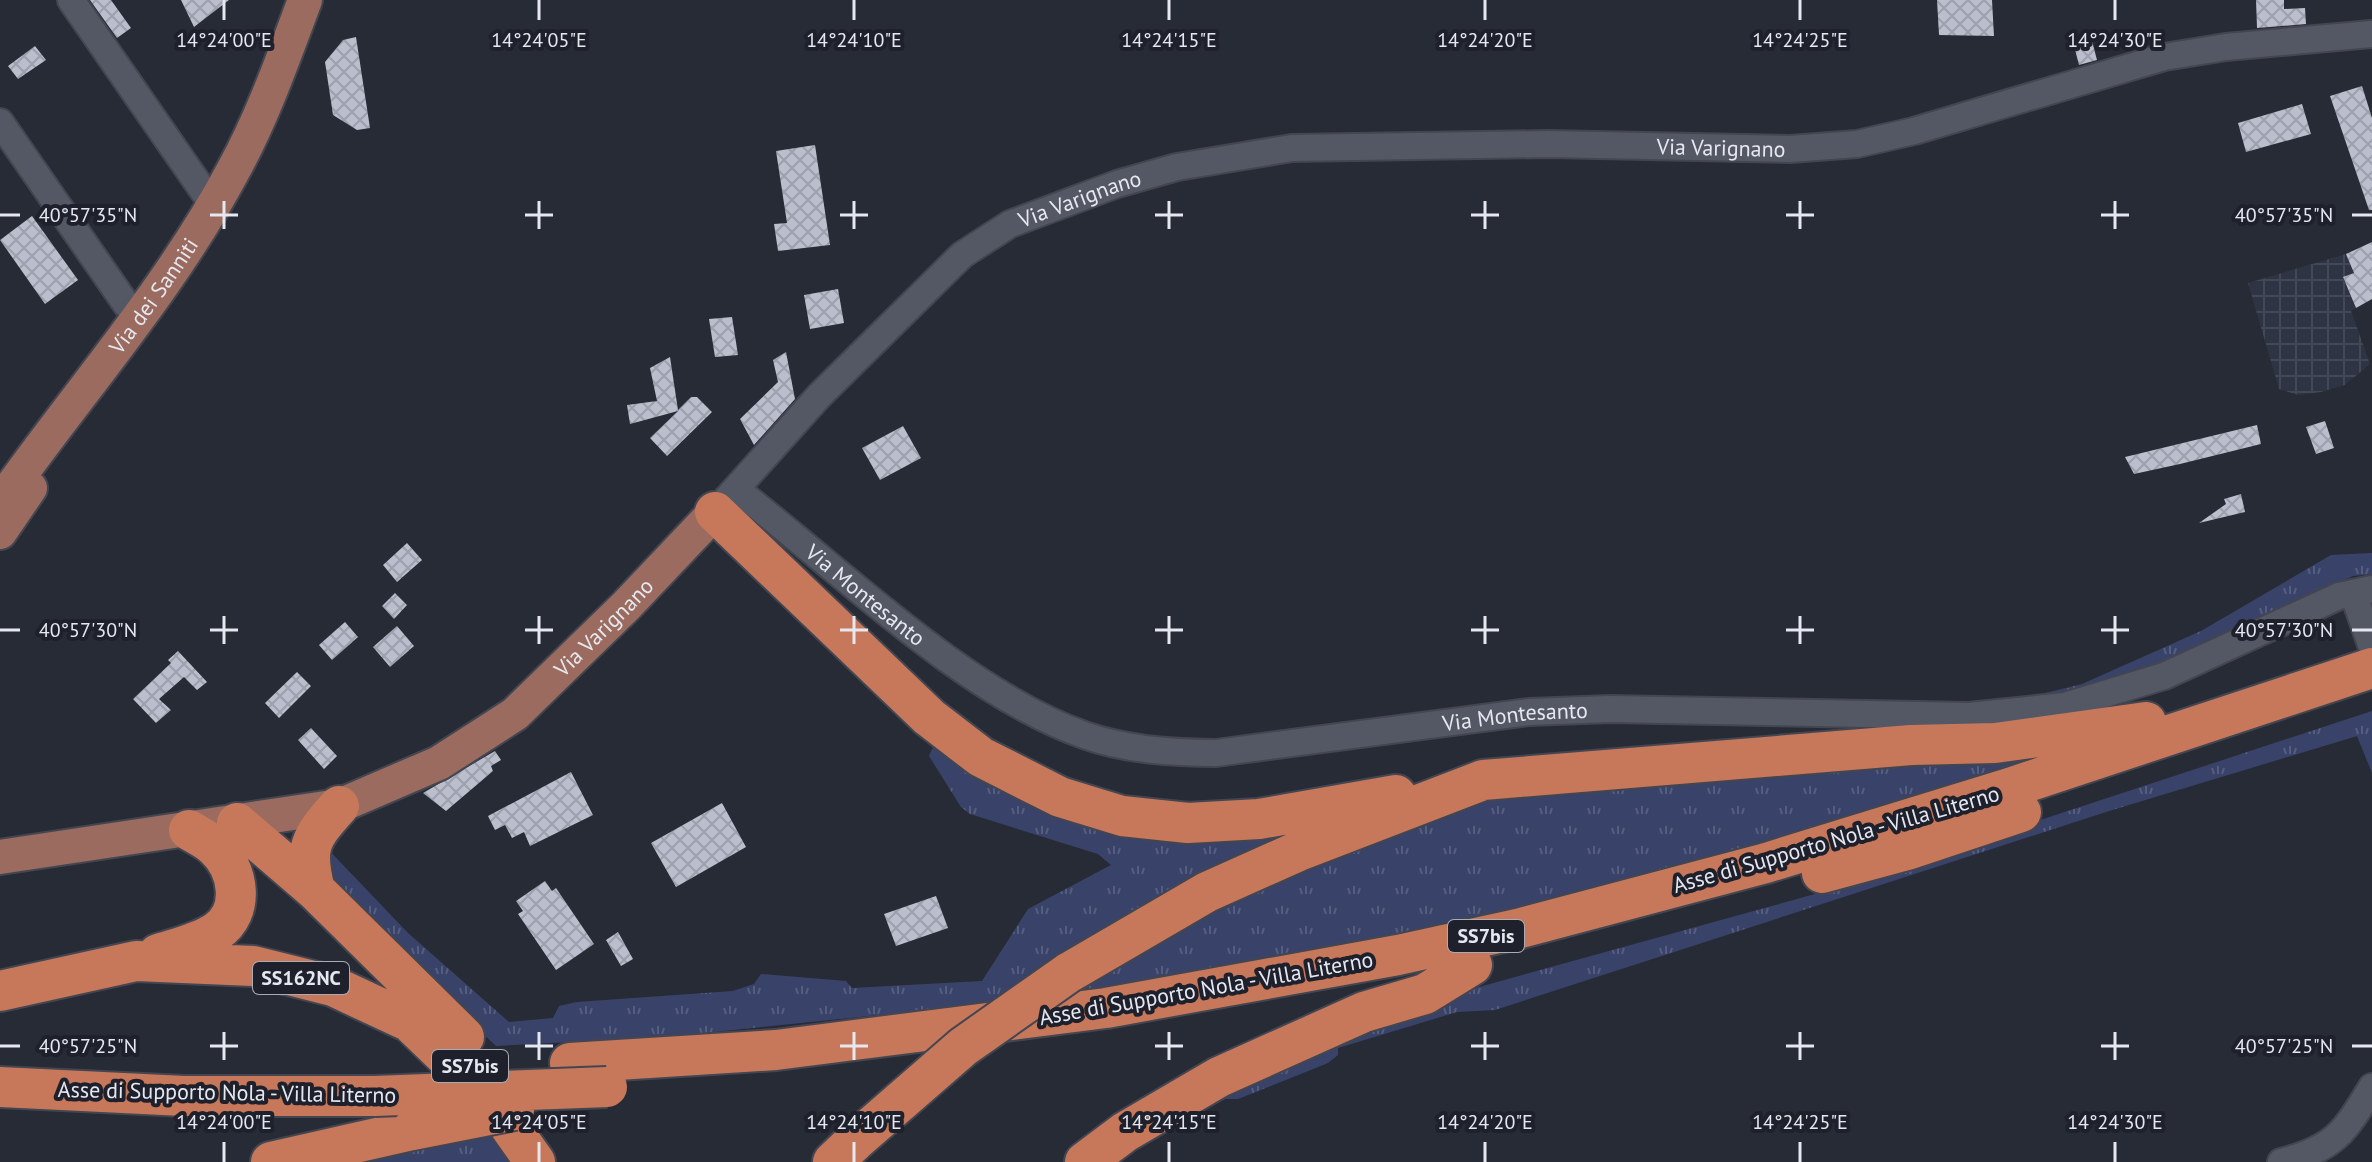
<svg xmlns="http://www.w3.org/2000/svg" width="2372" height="1162" font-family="'PT Sans',sans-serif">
<defs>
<pattern id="industrial-grid" width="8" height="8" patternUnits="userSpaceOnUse" patternTransform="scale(2)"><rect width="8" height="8" fill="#2f3444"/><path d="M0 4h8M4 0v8" fill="none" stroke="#434856"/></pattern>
<pattern id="grass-tufts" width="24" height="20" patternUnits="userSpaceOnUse" patternTransform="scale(2)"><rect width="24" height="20" fill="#39436a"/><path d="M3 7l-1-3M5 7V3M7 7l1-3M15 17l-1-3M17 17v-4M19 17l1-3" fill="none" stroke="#565e80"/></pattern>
<pattern id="building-cross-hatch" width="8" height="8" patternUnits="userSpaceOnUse" patternTransform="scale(2)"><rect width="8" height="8" fill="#babecd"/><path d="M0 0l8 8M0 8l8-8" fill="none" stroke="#9da0ac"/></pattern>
</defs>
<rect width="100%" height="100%" fill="#272b36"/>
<path fill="url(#industrial-grid)" d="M2346 254 2354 273 2343 278 2356 308 2351 311 2370 364 2345 385 2321 392 2298 395 2279 389 2248 283Z"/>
<path fill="url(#grass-tufts)" d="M2372 553V574L2353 576 2121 687 2025 698 2082 684 2201 631 2331 555Z
M2372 711V773L2357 736 2109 811 1495 1010 1457 1012 1338 1048V1055L1328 1063 1238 1099H1225L1143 1145 1121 1162H1097L1378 1015 1815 894Z
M941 742 1034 794 1334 816 995 1003 665 1037 496 1046 327 886 322 843 408 933 509 1022 553 1018 559 1006 577 1002 733 991 754 984 761 974 846 981 852 988 982 981 1028 909 1111 865 1098 854 970 814 961 807 929 756 932 749Z
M2028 760V763C1914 798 1800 836 1685 867 1480 921 1272 966 1062 993L1204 908 1480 799 1788 773Z
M502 1126 524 1162H327Z"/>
<path fill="url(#building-cross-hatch)" d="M90 0H111L131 28 117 38Z
M181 0H229L194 27Z
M1937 0H1992L1994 36 1939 35Z
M2256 0H2284V9L2305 8 2306 24 2257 28Z
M356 37 370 128 357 130 333 115 325 62 343 40Z
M2091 37 2097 60 2079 65 2073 42Z
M35 46 46 60 18 79 8 66Z
M2362 86 2372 118V210H2369L2330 96Z
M2302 104 2311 134 2246 152 2238 123Z
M815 145 830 245 778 251 774 224 787 223 776 151Z
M32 216 78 280 45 304 0 240Z
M2372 242V299L2356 308 2343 277 2354 273 2346 254Z
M838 289 844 323 810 329 804 295Z
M732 317 738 355 715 357 709 319Z
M786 352 795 399 754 445 740 419 778 382 773 360Z
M670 357 678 410 691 397H697L712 412 667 456 650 438 678 411 630 424 627 405 657 401 650 368Z
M2325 421 2334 448 2316 454 2306 427Z
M2257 425 2261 444 2180 464 2134 474 2125 457Z
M903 426 921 458 880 480 862 448Z
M2241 494 2245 512 2199 523 2226 504 2224 499Z
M407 543 422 560 397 582 383 565Z
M395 593 407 605 394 619 382 606Z
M345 622 358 637 332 660 319 645Z
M397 626 414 646 390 667 373 647Z
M178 651 207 682 197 690 184 677 159 699 171 710 156 723 133 699 171 663 168 660Z
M297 672 311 686 279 718 265 703Z
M311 728 337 756 324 769 298 740Z
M495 751 501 760 491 766 493 771 446 811 423 793Z
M571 772 593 815 530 846 524 832 512 838 505 825 495 830 488 816Z
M722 803 746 847 676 887 651 843Z
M545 881 552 891 556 888 594 944 556 970 518 914 523 911 516 901Z
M936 896 948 928 896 946 884 914Z
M618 932 633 959 621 966 606 940Z"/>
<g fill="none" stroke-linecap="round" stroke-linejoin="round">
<defs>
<g id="minor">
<path d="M71 0 213 205"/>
<path d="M0 122 126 304 141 316"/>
<path id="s1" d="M737 490C839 569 963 692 1084 735 1126 750 1172 753 1216 753L1529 712 1610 709 1969 716 2065 706 2164 676 2339 596 2372 589"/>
<path id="s2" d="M715 512 819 396 962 255 1010 224 1117 184 1177 167 1292 148 1549 144 1790 149 1857 144 1914 131 2164 57 2226 47 2372 34"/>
<path d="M2353 593 2372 647"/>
<path d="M2281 1162C2335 1148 2344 1133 2372 1087"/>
</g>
<g id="major">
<path id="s3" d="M0 503C79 391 169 291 234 169 263 116 284 56 305 0"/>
<path d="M0 532 30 488"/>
<path id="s4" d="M0 857 339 806 439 763 515 714 626 606 715 512"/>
</g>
<path id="highway" d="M715 512 929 717 981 757 1060 797 1122 816 1188 823 1259 819 1396 795
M339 806C310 838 304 847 315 890L464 1037
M237 823 315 890
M1822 873 1907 850 2021 812
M158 954C177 948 199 943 216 932 246 912 239 869 215 847 208 840 197 835 189 830
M1068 973 1207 892 1301 850 1483 780 1911 745 1995 743 2146 722
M0 991 136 961 253 966 333 986 410 1022 492 1101 535 1162
M570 1063 776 1050 1106 1008 1398 955 1517 929 1766 863 2009 788 2372 668
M0 1087 184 1096H375
M271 1162 412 1130
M833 1162 855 1141
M1085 1162 1125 1132 1219 1077 1364 1012 1425 994 1472 965"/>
</defs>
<use href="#minor" stroke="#434650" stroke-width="30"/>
<use href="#major" stroke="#434650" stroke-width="38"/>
<use href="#highway" stroke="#434650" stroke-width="44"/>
<use href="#minor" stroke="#545865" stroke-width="26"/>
<use href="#major" stroke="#9a6b5e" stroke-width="34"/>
<use href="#highway" stroke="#c8785a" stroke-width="40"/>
<defs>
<path id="highway-bridge" d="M375 1096 607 1087
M412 1130 514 1110
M855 1141 963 1047 1068 973"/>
</defs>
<use href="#highway-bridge" stroke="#434650" stroke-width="44" stroke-linecap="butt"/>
<use href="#highway-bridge" stroke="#c8785a" stroke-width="40"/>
</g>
<path fill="none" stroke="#e6e8f0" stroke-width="3" d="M224 0V20M539 0V20M854 0V20M1169 0V20M1485 0V20M1800 0V20M2115 0V20M224 201V229M539 201V229M854 201V229M1169 201V229M1485 201V229M1800 201V229M2115 201V229M0 215H20M210 215H238M525 215H553M840 215H868M1155 215H1183M1471 215H1499M1786 215H1814M2101 215H2129M2352 215H2372M224 616V644M539 616V644M854 616V644M1169 616V644M1485 616V644M1800 616V644M2115 616V644M0 630H20M210 630H238M525 630H553M840 630H868M1155 630H1183M1471 630H1499M1786 630H1814M2101 630H2129M2352 630H2372M224 1032V1060M539 1032V1060M854 1032V1060M1169 1032V1060M1485 1032V1060M1800 1032V1060M2115 1032V1060M0 1046H20M210 1046H238M525 1046H553M840 1046H868M1155 1046H1183M1471 1046H1499M1786 1046H1814M2101 1046H2129M2352 1046H2372M224 1142V1162M539 1142V1162M854 1142V1162M1169 1142V1162M1485 1142V1162M1800 1142V1162M2115 1142V1162"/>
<g text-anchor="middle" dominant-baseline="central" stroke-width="8" stroke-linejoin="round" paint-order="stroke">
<g fill="#1e212c" stroke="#aaacb5" stroke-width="2">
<rect x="1448" y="920" width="76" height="32" rx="6"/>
<rect x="253" y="962" width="96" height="32" rx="6"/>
<rect x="432" y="1050" width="76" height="32" rx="6"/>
</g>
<g font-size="20" font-weight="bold" fill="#e6e8f0">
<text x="1486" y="936">SS7bis</text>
<text x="301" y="978">SS162NC</text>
<text x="470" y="1066">SS7bis</text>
</g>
<g font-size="22" fill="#e6e8f0" stroke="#1e212c">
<text stroke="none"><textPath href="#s2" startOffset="1136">Via Varignano</textPath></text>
<text stroke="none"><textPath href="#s2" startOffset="488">Via Varignano</textPath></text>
<text stroke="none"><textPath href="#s3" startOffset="258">Via dei Sanniti</textPath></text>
<text stroke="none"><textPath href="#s1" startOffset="166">Via Montesanto</textPath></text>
<text stroke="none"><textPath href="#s4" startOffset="666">Via Varignano</textPath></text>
<text stroke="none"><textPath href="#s1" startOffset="862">Via Montesanto</textPath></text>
<text transform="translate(1836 839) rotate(-16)">Asse di Supporto Nola - Villa Literno</text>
<text transform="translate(1206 988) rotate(-10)">Asse di Supporto Nola - Villa Literno</text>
<text transform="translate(227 1092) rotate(1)">Asse di Supporto Nola - Villa Literno</text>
</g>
</g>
<g font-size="20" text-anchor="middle" fill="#e6e8f0" stroke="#1e212c" stroke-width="8" stroke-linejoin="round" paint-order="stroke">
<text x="224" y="47">14°24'00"E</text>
<text x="539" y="47">14°24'05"E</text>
<text x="854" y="47">14°24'10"E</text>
<text x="1169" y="47">14°24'15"E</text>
<text x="1485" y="47">14°24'20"E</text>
<text x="1800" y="47">14°24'25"E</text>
<text x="2115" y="47">14°24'30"E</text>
<text x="88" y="222">40°57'35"N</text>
<text x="2284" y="222">40°57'35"N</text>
<text x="88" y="637">40°57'30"N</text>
<text x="2284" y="637">40°57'30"N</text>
<text x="88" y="1053">40°57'25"N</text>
<text x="2284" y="1053">40°57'25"N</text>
<text x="224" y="1129">14°24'00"E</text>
<text x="539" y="1129">14°24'05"E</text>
<text x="854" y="1129">14°24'10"E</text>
<text x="1169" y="1129">14°24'15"E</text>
<text x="1485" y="1129">14°24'20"E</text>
<text x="1800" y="1129">14°24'25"E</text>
<text x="2115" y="1129">14°24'30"E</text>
</g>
</svg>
